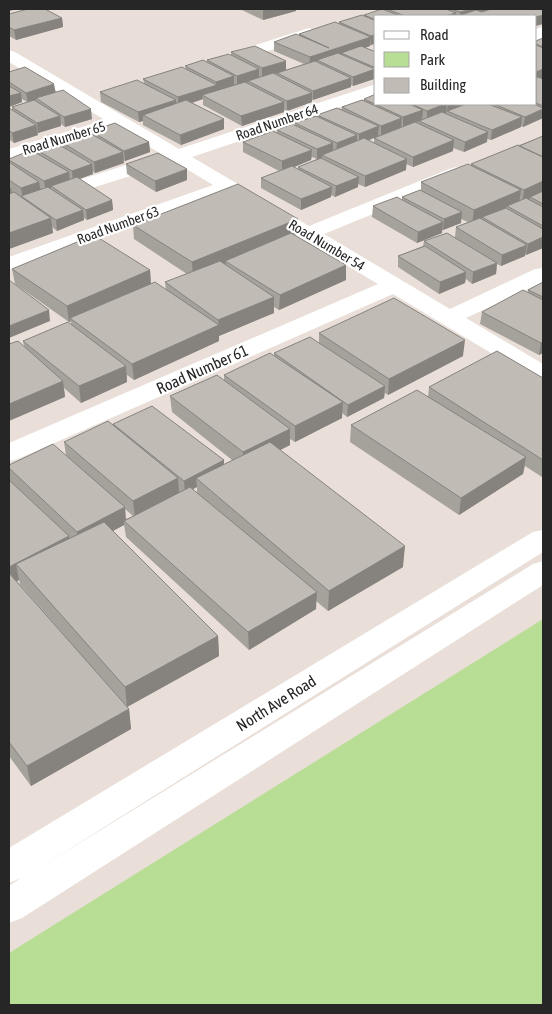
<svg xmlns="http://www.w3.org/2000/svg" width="552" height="1014" font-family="'Asap Condensed',sans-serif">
<rect width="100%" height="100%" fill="#e9dfd8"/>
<path fill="#b8de96" d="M543 619V1005H9V953Z"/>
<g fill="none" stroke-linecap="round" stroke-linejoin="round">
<path fill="#fff" fill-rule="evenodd" d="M543 27V38L536 40V29Z
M309 28 315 30 317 33 315 36 224 65 218 63 216 60 218 57Z
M9 50 15 52 179 149 376 84V95L192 157 309 226 449 169 456 167 463 169 466 173 463 177 324 234 450 309 535 269 543 268V282L466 318 543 364V381L534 379 393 294 18 459 9 461V443L378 284 306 241 294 245 287 243 284 239 287 235 292 233 226 193 9 270V257L213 185 175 162 9 214V202L161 154 118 127 9 161V149L105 120 9 62Z"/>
<path fill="#fff" fill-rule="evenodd" d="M543 530V552L39 868 533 564 543 561V585L22 918 9 923V886L21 878 9 883V848L533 532Z"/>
</g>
<path fill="#a5a19b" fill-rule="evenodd" d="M240 9H296V11L263 20Z
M384 9H543L536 16H376V43L365 48 376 52V78L374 77V79L353 86 351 85V87L312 100V102L287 111 284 110V112L242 126 203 105V99L192 103 224 129 181 145 143 125V121L139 122 101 102 100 92 144 83 143 79 186 69 185 66 207 63V60L231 55V52L286 70 304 64 274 51V42L299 35V34L339 24V22L364 16V15L384 10Z
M9 14 62 18 63 27 16 40 9 36Z
M543 38V118L523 127 521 126V127L491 140 487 139V142L464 152 453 148V151L413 167 406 164V170L365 187 358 184V187L335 197 331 195V197L301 210 261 188V178L279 171 243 152V142L277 132V130L295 125V123L317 116V115L341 110 342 107 364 101V99L376 104H536V41ZM374 138V143L368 141ZM312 157 317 159 298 167V169L294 167 311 160Z
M9 72 55 92 92 119 65 127 61 124V126L38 133H37L38 135 14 143 10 140V143H9V108L12 110V107L27 102 22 99V102L9 107Z
M91 131 149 142 150 152 125 161 123 160 124 163 95 173 92 171 93 174 80 179 112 200 113 210 87 220 84 218V220L57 231 52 227 53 233 9 249V159L37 154V150L61 146 60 141 91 134Z
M543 136V248L526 255 525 254V256L501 266 497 264 496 274 472 284 466 279 465 283 439 294 398 267V256L423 246 424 241 455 237 456 227 468 222 461 219V223L443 230H442V233L417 243 372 217 373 206 402 199V197L421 190V182L471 166V164Z
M126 164 187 180 156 192 127 174Z
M298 219V234L295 235 346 265V280L279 310 274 307V313L219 336V341L134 380 127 375V382L81 403 64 388 65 397 24 346 23 341 71 325V321L69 322 15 284 12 269 150 270 151 284 166 290 165 282 187 274 134 239 133 225Z
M543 282V353L539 355 480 324 482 312 528 292V290Z
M319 333 463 356 388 395 385 393 384 398 347 417 342 413V418L295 442 290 439V445L280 450 403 567 328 611 316 601V609L249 650 126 537 124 525 113 531 218 636 219 656 127 707 20 584 19 580 17 581 129 709 131 729 31 786 9 756V480V481V465L66 455 64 442 113 424 224 460V465L232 460 172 412 170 396 224 380V375L274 356V353L319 342ZM197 487V493L193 489ZM125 509 133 516 126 519Z
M543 378V476L542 477 525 466 523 474 459 515 350 442 351 425 428 397 429 387Z"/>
<path fill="#86837e" d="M9 9H14V10L9 11Z
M263 9H296V11L263 20Z
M472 9H477L476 16H460V12Z
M478 9H497L478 15Z
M456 13V16H445Z
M543 15V24L536 26V17Z
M62 18 63 27 16 40 14 30Z
M376 34V43L371 45V36Z
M371 37 370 46 345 55 341 53V56L317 60V64L309 66 310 57Z
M286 61V70L262 78V68Z
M259 69V78L248 81V82L237 85V76Z
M375 69 374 79 353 86V77Z
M543 69V78L536 81V72Z
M234 76V86L202 95 203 99 179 107 178 97 216 85V82Z
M351 78V87L313 100V91Z
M54 84 56 94 36 98V100L28 103 26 93Z
M21 93 22 102 9 107V96Z
M312 93V102L287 111V101Z
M176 100V109L143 115V121L139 122 138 112Z
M284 102V112L242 126 241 116Z
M445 104H447L446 113 427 121V111Z
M448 104H470L447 111Z
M91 109 92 119 65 127 64 117Z
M543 109V118L523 127 525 117Z
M423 110 422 120 403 127V117Z
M60 116 61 126 38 133 37 123Z
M522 117 521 127 491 140 492 130Z
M402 118 401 128 381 136V126Z
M224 119V129L181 145 180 135Z
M36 125 38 135 14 143 12 133Z
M379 126 378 136 359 144V134Z
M488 132 487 142 464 152 465 142Z
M9 133 10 143H9Z
M357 135V146L336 154 337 143Z
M454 140 453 151 413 167V157Z
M149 142 150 152 125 161 124 151Z
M333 143V153L322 155V158L317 160V149Z
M312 150 311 160 282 172V161Z
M123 152 124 163 95 173 94 162Z
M407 159 406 170 365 187V176Z
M92 164 93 174 73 181 72 171Z
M187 169V180L156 192 155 181Z
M69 172 70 183 51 186V190L46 192 44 181Z
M359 177 358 187 335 197 336 186Z
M543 181V195L530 197 529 201 522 204 524 190Z
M39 182 41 192 23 199 21 188Z
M332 187 331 197 301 210V199Z
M11 188 13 203 9 204V189Z
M521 190 519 205 507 206 506 210 482 217 481 221 472 225 474 210Z
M112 200 113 210 87 220 86 210Z
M83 210 84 220 57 231 56 220Z
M462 212 461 223 443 230 444 219Z
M51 218 53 233 9 249V233Z
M298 219V234L229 263 225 261 226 264 193 278 192 262Z
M443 222 442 233 417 243 418 232Z
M543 237V248L526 255 528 244Z
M527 245 525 256 501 266 502 255Z
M497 263 496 274 472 284 473 272Z
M346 265V280L279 310 280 295Z
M150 270 151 286 70 318 71 321 69 322 67 306Z
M466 272 465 283 439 294 440 282Z
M274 297V313L219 336V341L134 380 132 364 219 325 218 320Z
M49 310 50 321 9 338V326Z
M465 340 463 356 388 395 389 379Z
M543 342V353L539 355 541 343Z
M126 366 127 382 81 403 79 386Z
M63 381 65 397 9 421V404Z
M385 386 384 398 347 417 348 405Z
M343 402 342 418 295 442V426Z
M290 429V445L243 469V452Z
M526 457 523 474 459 515 461 498Z
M224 460V472L196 478 197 487 185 493 184 481Z
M178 478 179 494 135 517 133 501Z
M125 507 126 523 124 521V525L79 549 77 532Z
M69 536 71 552 16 564 19 580 11 584 9 574V567Z
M405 546 403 567 328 611 329 591Z
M317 592 316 609 249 650 248 632Z
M218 636 219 656 127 707 125 687Z
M129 709 131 729 31 786 27 766Z"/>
<path fill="#c0bbb4" stroke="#86837e" d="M28 9H45L62 18 14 30 9 27V14Z
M382 9 400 16H376V20L364 15Z
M387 9H446L456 13 445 16H405Z
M451 9H472L460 12Z
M491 9H543V15L536 17V16H458L476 10 482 12Z
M362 15 376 21V34L371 36 339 22Z
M335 22 371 37 310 57 274 42 296 34 329 48 299 34Z
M543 38V47L536 44V41Z
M536 45 543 48V69L536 72Z
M255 46 286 61 262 68 231 52Z
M361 46 376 52V68L341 53Z
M338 53 375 69 353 77 317 60Z
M229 54 259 69 237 76 207 60Z
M203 60 234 76 216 82 185 66Z
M315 61 351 78 313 91 277 73Z
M25 67 54 84 26 93 9 82V72Z
M182 67 217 85 178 97 143 79Z
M273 73 312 93 287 101 248 81Z
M538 77 543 79V106L536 103V78Z
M137 80 176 100 138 112 100 92Z
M245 82 284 102 241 116 202 95Z
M9 86 21 93 9 96Z
M63 90 91 109 64 117 36 98Z
M376 94V104H409L423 110 403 117 364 99Z
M34 100 60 116 37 123 12 107Z
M186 100 224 119 180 135 143 115Z
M362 100 402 118 381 126 342 107Z
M412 104H445L427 111Z
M466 104H488L522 117 492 130 447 111Z
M494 104H534L543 108V109L525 117Z
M9 108 36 125 12 133 9 130Z
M337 108 379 126 359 134 317 115Z
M442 112 488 132 465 142 419 121Z
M316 116 357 135 337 143 295 123Z
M415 122 454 140 413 157 374 138Z
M115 123 149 142 124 151 91 131Z
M292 124 333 143 317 149 277 130Z
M273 131 312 150 282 161 243 142Z
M88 132 123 152 94 162 60 141Z
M543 136V157L519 146Z
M364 138 407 159 365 176 322 155Z
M56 143 92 164 72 171 37 150Z
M518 145 543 157V181L524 190 471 164Z
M31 150 69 172 44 181 9 160V159Z
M158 153 187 169 155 181 126 164Z
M321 158 359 177 336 186 298 167Z
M9 162 39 182 21 188 9 180Z
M468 164 521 190 474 210 421 182Z
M292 166 332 187 301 199 261 178Z
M77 177 112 200 86 210 51 186Z
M238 184 298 219 192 262 133 225Z
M48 187 83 210 56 220 21 196Z
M420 190 462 212 444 219 402 197Z
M543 191V204L530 197Z
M14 192 51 218 9 233V194Z
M397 197 443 222 418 232 373 206Z
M526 198 543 207V226L507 206Z
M506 208 543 229V237L528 244 482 217Z
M480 218 527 245 502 255 456 227Z
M291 233 346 265 280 295 225 261Z
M447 233 497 263 473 272 424 241Z
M94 235 150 270 67 306 12 269Z
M425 246 466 272 440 282 398 256Z
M220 261 274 297 218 320 165 282Z
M9 280 49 310 9 326Z
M155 282 219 325 132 364 70 318Z
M543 282V297L528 290Z
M523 290 543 300V342L541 343 482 312Z
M394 298 465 340 389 379 319 333Z
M68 322 126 366 79 386 23 341Z
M310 337 385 386 348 405 274 353Z
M18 341 63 381 9 404V344Z
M497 351 543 378V460L429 387Z
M270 353 343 402 295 426 224 375Z
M217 375 290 429 243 452 170 396Z
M417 390 526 457 461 498 351 425Z
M152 406 224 460 184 481 113 424Z
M108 421 178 478 133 501 64 442Z
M270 442 405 546 329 591 196 478Z
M53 444 125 507 77 532 9 468V465Z
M9 480 69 536 9 567Z
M190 487 317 592 248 632 124 521Z
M104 522 218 636 125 687 16 564Z
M9 573 129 709 27 766 9 742Z"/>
<g text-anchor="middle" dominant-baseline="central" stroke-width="4.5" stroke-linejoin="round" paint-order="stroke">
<g font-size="14" fill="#262626" stroke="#fff">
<text transform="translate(277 122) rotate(-19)">Road Number 64</text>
<text transform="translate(64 138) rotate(-17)">Road Number 65</text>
<text transform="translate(118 225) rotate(-20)">Road Number 63</text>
<text transform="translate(327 245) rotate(31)">Road Number 54</text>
</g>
<g font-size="16" fill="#262626" stroke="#fff">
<text transform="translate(202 369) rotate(-24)">Road Number 61</text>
<text transform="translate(276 703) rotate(-32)">North Ave Road</text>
</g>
</g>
<rect width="552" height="1014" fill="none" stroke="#262626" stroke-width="20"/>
<rect x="374" y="15" width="162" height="90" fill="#ffffff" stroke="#a8a8a8"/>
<rect x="384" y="31" width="25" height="8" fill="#ffffff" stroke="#a8a8a8"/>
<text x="420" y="40" font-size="15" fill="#262626">Road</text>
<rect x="384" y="52" width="25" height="15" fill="#b8de96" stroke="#a8a8a8"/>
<text x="420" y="65" font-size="15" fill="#262626">Park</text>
<rect x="384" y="78" width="25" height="15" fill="#c0bbb4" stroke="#a8a8a8"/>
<text x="420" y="90" font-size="15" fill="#262626">Building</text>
</svg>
